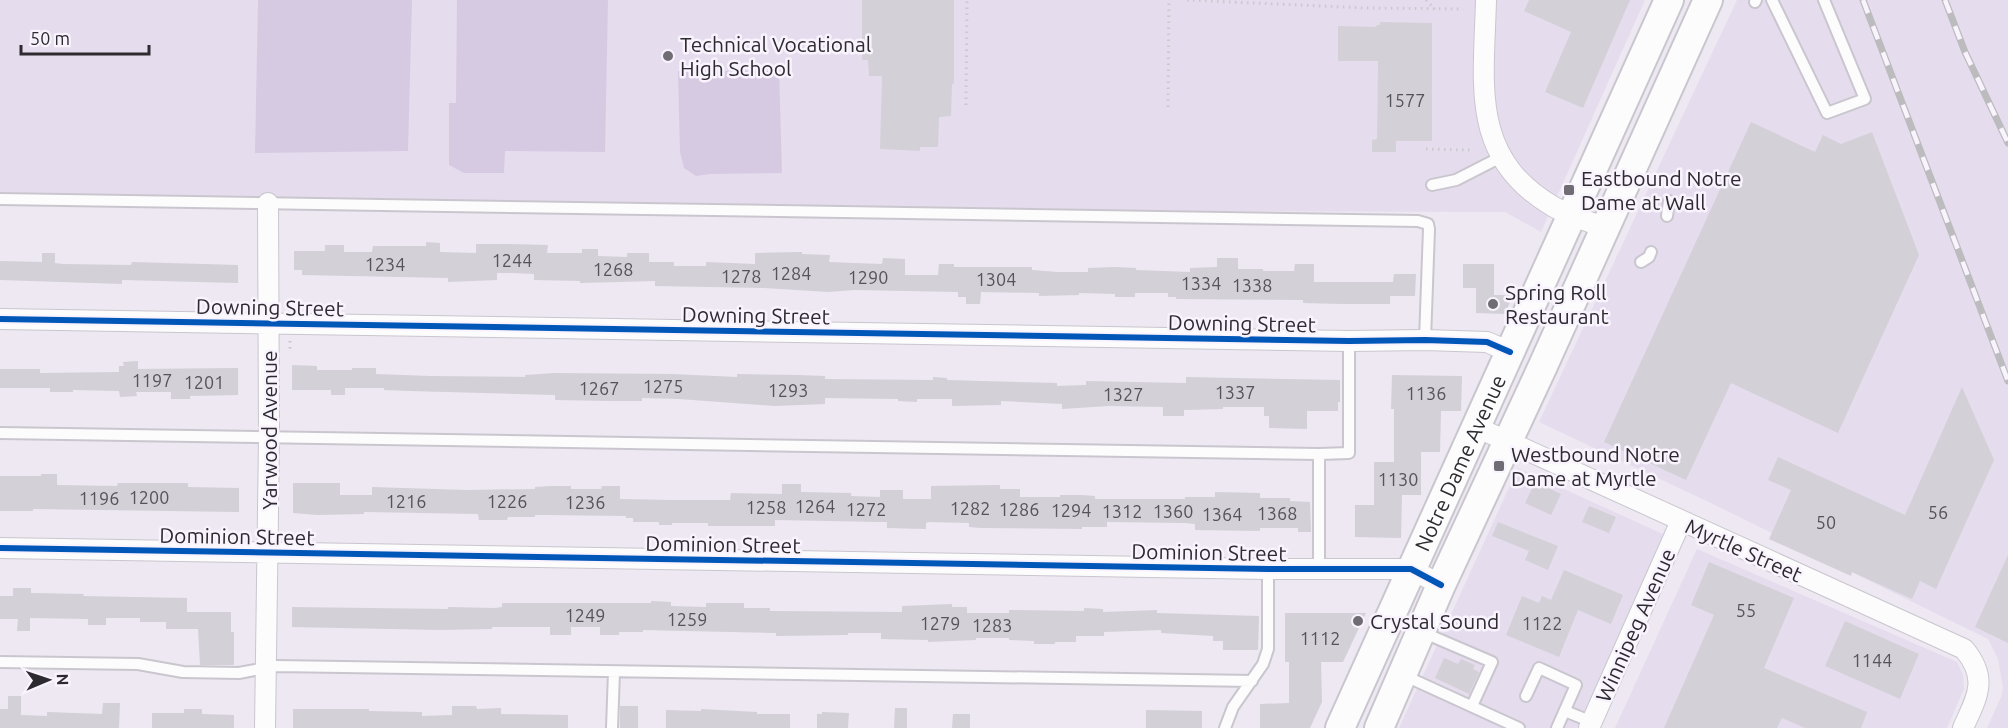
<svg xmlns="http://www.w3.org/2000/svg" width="2008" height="728" font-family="Ubuntu,sans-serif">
<rect width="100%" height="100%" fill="#ede8f2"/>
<path fill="#e5dcee" d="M0 0H1645L1541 232 1505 212 1167 211 0 194Z
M1737 0H2008V728H1987L2002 695 2003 687 1998 659 1988 639 1715 505 1539 422Z
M1518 468 1665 535 1577 728H1399Z
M1697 549 1957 662 1963 675 1964 689 1947 728H1615Z"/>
<path fill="#d6cae2" d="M258 0H412L408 151 255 153Z
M457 0H608L605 152 505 151 504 173H464L449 165V103H456Z
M678 71H779L782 173 710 174 696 176 684 168 680 152Z"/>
<path fill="#d3d0d7" d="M862 0H954V84H952L951 116 939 117 938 147H920V151L880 149 882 76H869L868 60H862Z
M1529 0H1630L1583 108 1545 92 1571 32 1524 11Z
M1380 22 1432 23V141H1396V152H1372V140L1377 139 1378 61H1338V26L1376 27 1377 25H1380Z
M1751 122 1815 152 1823 135 1841 144 1872 132 1919 255 1838 433 1731 383 1686 480 1604 442Z
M426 242 440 243V252L476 253V244H509L548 245 547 253H582V249H598V256L627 257V253H649V262H674V266H706V262L755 264V253L802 252V254L830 255 829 262 854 263 882 264 883 258 905 259V275H938L939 264H954V267H1032V270L1058 272H1088V268L1115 267 1136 268V270L1190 272V268L1217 267V258H1238V269H1263V271H1294L1295 264H1314V282H1393L1394 274H1416L1415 296H1390V304H1344L1303 303V300L1176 299V297H1168V293H1135V297H1115V294L1079 293V295L1039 296V293L981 292 980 304H966V297H958V292L854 290 829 292 764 288 655 286V281L580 283V281L534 280V274L512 273H497V280L448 282V278L302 275V270H294V251H325V245H344V252H372L373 246H426Z
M42 253H55V263L63 264 131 265 132 262 238 265V283L122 280V284L0 280V261L42 262Z
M1463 264H1494V295H1513L1505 314 1476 313V288H1463Z
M138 361V369L238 368V395L190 396V399H171V392H136L137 396 120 397 119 391 73 390V392H50V388H0V369H40V373L119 372V366H124L123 362Z
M292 365 317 366V370H352V368H376V374L430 376 525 377V375L555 373 672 374 737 377V374L798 375 825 376V379L933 380V377L947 378V380L1057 383V386L1086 385V381L1186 383V377L1340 380V402H1338V411H1307V429L1269 428V416H1264V407H1223V409L1184 410V416H1163V407L1108 406 1062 409V404L1001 401V405L952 406V399H917V402L898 401V399L825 398V404L775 406 679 399 642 398V401H609L555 400V395L410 391 384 390V388H345V395H331V390H292Z
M1392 375 1462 376 1461 411H1441L1440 452H1421V495H1402L1401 538 1355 537V505H1374V462H1394V409H1391Z
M1962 387 1994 460 1936 589 1920 581 1912 599 1852 572 1851 576 1769 539 1791 490 1768 480 1778 457 1905 515Z
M41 474H57V485L117 486 118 483H188V487L239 488V512L33 509V511H0V476H41Z
M1535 482 1561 494 1551 515 1525 503Z
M293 483H340V495H372V487L466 490 535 489V487L551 486H571V489H601L602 486H620V499L672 500H730L731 493 782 494V484H801V492L851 493V496L880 497V490H903V499H931V486L1000 485V489H1020V497H1060V495H1082L1095 496V499H1185V497H1215V492L1260 493V498H1290V501L1310 502 1311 532H1298V528H1260V531L1195 530V524L1185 523 1107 522V527H1082V529L981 528 969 527V523L928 522 926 523V529L887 528V522H879L775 520V526H708V523H672V525H659V522H633V518H626V516L547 515H535V517H508L507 520H479L478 514 364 512V514L317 515 293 513Z
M1589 506 1616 517 1609 533 1582 522Z
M1498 522 1558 546 1548 570 1525 560 1529 551 1492 536Z
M2008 555V643L1975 627Z
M1709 562 1794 598 1764 668 1867 712 1861 728H1805L1782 718 1777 728H1664L1714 615 1691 605Z
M1564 570 1623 595 1611 624 1578 610 1559 657 1506 635 1522 596 1539 603 1542 596 1551 600Z
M13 588H31V593L84 594 83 596 187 598V612H231V632H234V665H200L198 629H166V622H140V618H106V625H88V619L30 618V631H17L18 619H0V596H13Z
M651 601 671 602V606L706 607V603H744V608H770V611L902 612V606L952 604V607H967V613H1009V610L1084 611V608L1103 609V612L1157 610V613L1259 616 1258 650H1223V641H1213V636L1161 633V630L1104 632V636H1076V642H1055V644H1034V641L1009 640V638H976V640L928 642V640L881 639V633H848V635L776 636V633L643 630V632H619V635H600V627H571V635H550V627H492V629L440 630 292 627V607L448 609V607L495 608 502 607V603H651Z
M1285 613H1366L1343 662H1321L1322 702 1310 728H1260V704L1289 703V662H1285Z
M1845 621 1919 654 1900 699 1825 666Z
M1444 658 1458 664 1461 659 1475 665 1473 669 1479 672 1469 694 1435 678Z
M8 696H21V715L47 716V712L102 714 103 703H120L119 728H0V709H8Z
M452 706H476L477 709 501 708V714L568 715V728H293V709H369V711L422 712V716L452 715Z
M620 706H638V728H620Z
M895 708H907V728H894Z
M184 709H202V714L234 715V728H152V713H184Z
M701 709 757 712V714H790V728H666V710L701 711Z
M1146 710 1202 711V728H1146Z
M822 712 849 713 848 728H817V714H822Z
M953 714H970V728H952Z"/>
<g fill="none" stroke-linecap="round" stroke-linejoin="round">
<defs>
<path id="lane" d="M1772 0 1827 113 1865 99 1824 0
M1755 2 1756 0
M1432 185 1456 180 1501 157
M0 199 1418 221 1428 224 1429 229 1425 340
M1667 216 1669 201
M1641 262 1649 257 1651 252
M0 433 1319 454
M1319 570V454L1349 453V341
M1422 632 1492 662 1472 706
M0 662 138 664 183 672 239 673 276 666 1252 681
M1403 675 1519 728
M1526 696 1539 668 1576 685 1557 728
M1565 711 1592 722
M612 728 614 672
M1225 728 1233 707 1263 664 1268 649V569"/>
<path id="street" d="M1486 0C1484 84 1469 158 1554 207 1570 216 1588 221 1605 228
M0 319 1349 341 1425 340 1487 342 1510 352
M1476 427 1964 649C1989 679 1977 697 1963 728
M0 548 1268 569H1411L1441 585
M265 728 269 438 268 203
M1589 728 1681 521"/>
<g id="secondary">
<path id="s1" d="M1340 728 1669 0"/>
<path d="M1379 728 1441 585 1542 368 1708 0"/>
</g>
</defs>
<use href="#lane" stroke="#cac6ce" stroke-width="14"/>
<use href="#street" stroke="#cac6ce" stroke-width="22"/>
<use href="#secondary" stroke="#cac6ce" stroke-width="32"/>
<path stroke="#cac9cb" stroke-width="3" stroke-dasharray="1.5 4.5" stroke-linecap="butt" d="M1187 0 1367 8 1463 9
M1426 0 1435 9
M966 105 967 0
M1168 107 1169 0
M1426 149 1471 150
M290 341V349"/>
<use href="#lane" stroke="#fcfcfd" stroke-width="10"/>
<use href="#street" stroke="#fcfcfd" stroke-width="20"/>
<use href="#secondary" stroke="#fcfcfd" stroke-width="28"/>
<defs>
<path id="rail" d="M1863 0 2008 381
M1945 0 1965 52 2008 143"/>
</defs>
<use href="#rail" stroke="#bcbbbd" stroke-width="7"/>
<use href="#rail" stroke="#f9f3fe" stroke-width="4.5" stroke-dasharray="14" stroke-linecap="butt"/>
<defs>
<path id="cycleway" d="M0 319 1349 341 1425 340 1487 342 1510 352
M0 548 1268 569H1411L1441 585"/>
</defs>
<use href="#cycleway" stroke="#f9f3fe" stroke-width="10"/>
<use href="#cycleway" stroke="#0057b8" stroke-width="6"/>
</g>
<g fill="#706c74" stroke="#f9f3fe" stroke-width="2">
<circle cx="668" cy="56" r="6"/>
<rect x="1563" y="184" width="12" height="12" rx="3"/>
<circle cx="1493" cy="304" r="6"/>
<rect x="1493" y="460" width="12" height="12" rx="3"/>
<circle cx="1358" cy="621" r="6"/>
</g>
<g text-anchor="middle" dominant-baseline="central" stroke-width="5" stroke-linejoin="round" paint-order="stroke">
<g font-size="18" fill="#56545a">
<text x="1405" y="100">1577</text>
<text x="512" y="260">1244</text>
<text x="385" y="264">1234</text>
<text x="613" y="269">1268</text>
<text x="791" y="273">1284</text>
<text x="741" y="276">1278</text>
<text x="868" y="277">1290</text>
<text x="996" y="279">1304</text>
<text x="1201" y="283">1334</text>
<text x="1252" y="285">1338</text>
<text x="152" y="380">1197</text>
<text x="204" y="382">1201</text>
<text x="663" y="386">1275</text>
<text x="599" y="388">1267</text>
<text x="788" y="390">1293</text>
<text x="1235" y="392">1337</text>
<text x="1426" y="393">1136</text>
<text x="1123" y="394">1327</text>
<text x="1398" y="479">1130</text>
<text x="149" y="497">1200</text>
<text x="99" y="498">1196</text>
<text x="406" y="501">1216</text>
<text x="507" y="501">1226</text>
<text x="585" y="502">1236</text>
<text x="815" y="506">1264</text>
<text x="766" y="507">1258</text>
<text x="970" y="508">1282</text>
<text x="866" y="509">1272</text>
<text x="1019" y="509">1286</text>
<text x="1071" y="510">1294</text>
<text x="1122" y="511">1312</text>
<text x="1173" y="511">1360</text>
<text x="1938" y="512">56</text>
<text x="1277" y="513">1368</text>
<text x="1222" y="514">1364</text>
<text x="1826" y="522">50</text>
<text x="1746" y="610">55</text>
<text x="585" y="615">1249</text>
<text x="687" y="619">1259</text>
<text x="940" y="623">1279</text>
<text x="1542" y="623">1122</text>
<text x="992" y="625">1283</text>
<text x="1320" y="638">1112</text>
<text x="1872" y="660">1144</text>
</g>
<g font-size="21" fill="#2d2a30" stroke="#f9f3fe" text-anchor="start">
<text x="680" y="44">Technical Vocational<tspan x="680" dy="24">High School</tspan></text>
<text x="1581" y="178">Eastbound Notre<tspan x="1581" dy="24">Dame at Wall</tspan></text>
<text x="1505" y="292">Spring Roll<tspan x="1505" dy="24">Restaurant</tspan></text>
<text x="1511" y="454">Westbound Notre<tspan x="1511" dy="24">Dame at Myrtle</tspan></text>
<text x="1370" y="621">Crystal Sound</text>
</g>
<g font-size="21" fill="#2d2a30" stroke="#f9f3fe">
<text transform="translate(270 307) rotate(1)">Downing Street</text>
<text transform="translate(756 315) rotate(1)">Downing Street</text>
<text transform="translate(1242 323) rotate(1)">Downing Street</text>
<text transform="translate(269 430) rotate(-90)">Yarwood Avenue</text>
<text stroke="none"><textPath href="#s1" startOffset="291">Notre Dame Avenue</textPath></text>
<text transform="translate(237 536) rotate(1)">Dominion Street</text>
<text transform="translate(723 544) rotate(1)">Dominion Street</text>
<text transform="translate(1744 550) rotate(24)">Myrtle Street</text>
<text transform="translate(1209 552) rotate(1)">Dominion Street</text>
<text transform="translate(1635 625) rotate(-66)">Winnipeg Avenue</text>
</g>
</g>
<g transform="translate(48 680) rotate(88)" stroke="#f9f3fe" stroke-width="4.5" paint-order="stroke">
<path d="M0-4.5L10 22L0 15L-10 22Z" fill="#2d2a30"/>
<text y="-9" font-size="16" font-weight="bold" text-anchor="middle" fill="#2d2a30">N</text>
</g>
<path d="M21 45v9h128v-9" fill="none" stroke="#2d2a30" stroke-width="3"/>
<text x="30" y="45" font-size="18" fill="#2d2a30" stroke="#f9f3fe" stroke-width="4.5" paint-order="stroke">50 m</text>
</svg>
